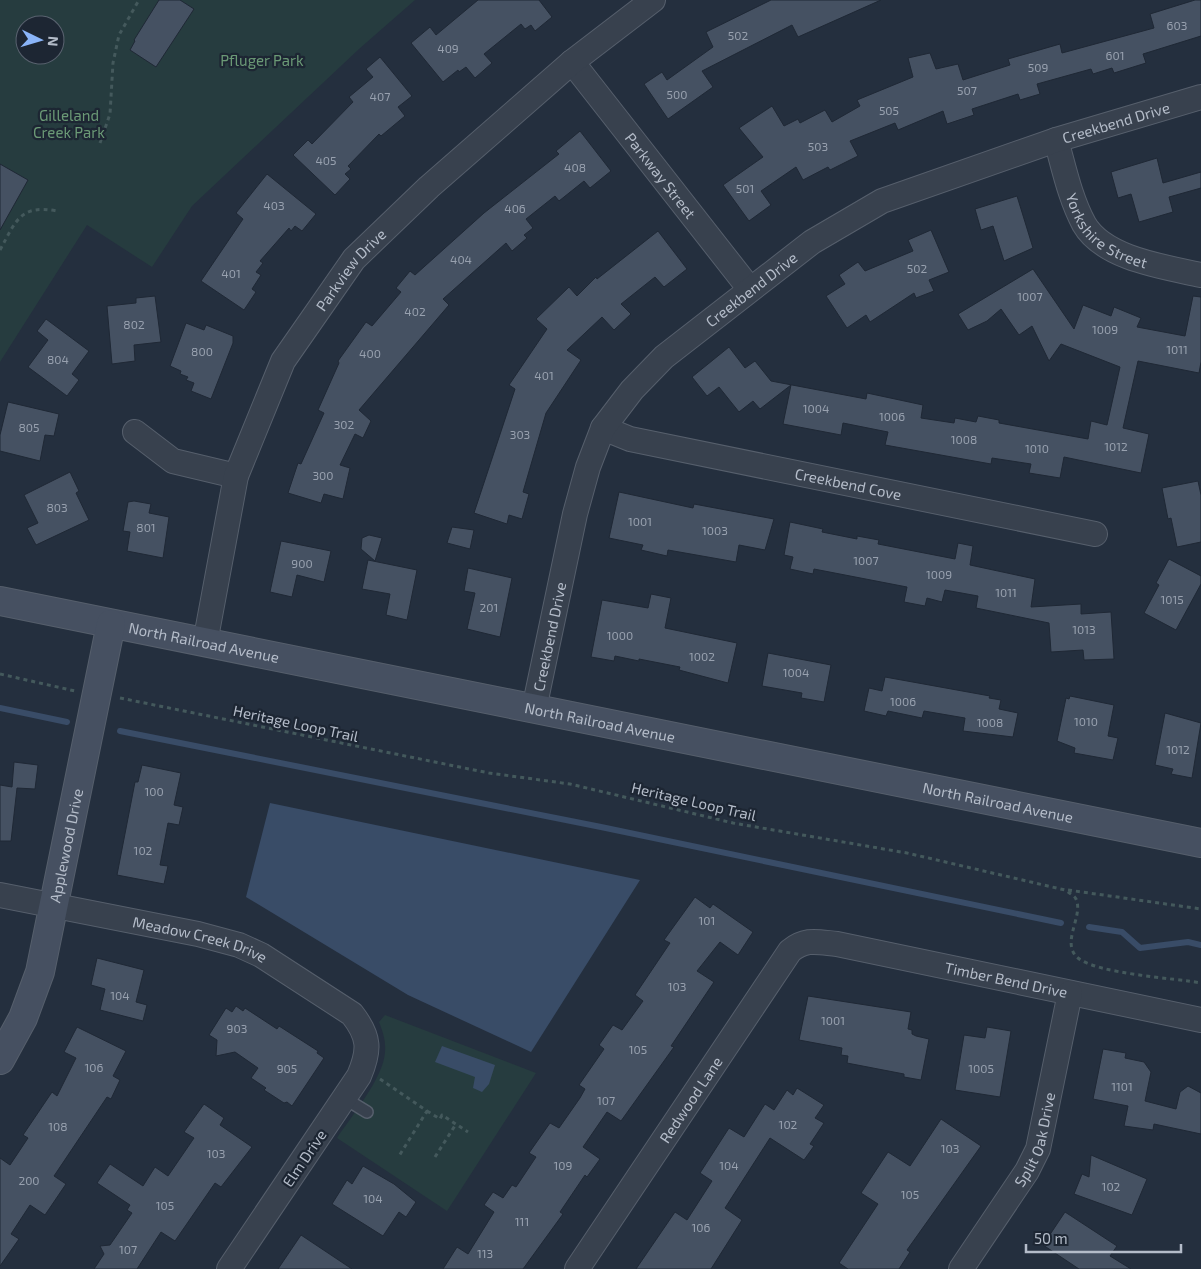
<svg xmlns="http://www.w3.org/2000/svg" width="1201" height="1269" font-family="'Exo 2',sans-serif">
<rect width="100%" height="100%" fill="#242f3e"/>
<path fill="#263c3f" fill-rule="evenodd" d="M0 0H415L359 49 192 206 152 267 87 225 0 362ZM25 25H55V55H25Z
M385 1015 536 1073 447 1211 337 1138C351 1117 384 1077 385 1052 386 1041 383 1032 379 1022Z"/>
<path fill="#394c67" d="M270 803 640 880 531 1052 408 995 246 897Z
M442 1046 495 1065 489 1084 482 1092 473 1088 475 1077 435 1062Z"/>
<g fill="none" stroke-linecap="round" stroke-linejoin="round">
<path stroke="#394c67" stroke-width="6" d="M0 708 67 722
M120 731 601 827 1061 923
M1089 927 1122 932 1140 948 1188 942 1201 945"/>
</g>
<path fill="#455162" stroke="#1f2835" d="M159 0H180L194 9 156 67 130 50 135 41 134 40Z
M478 0H539L552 17 535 31 531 25 525 29 521 24 484 54 492 63 475 78 466 67 459 72 458 70 443 82 411 43 430 27 436 35Z
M771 0H881L798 37 792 25 702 71 713 87 668 119 644 84 662 72 667 80 713 47 706 32Z
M1195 0H1201V36L1143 54 1146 63 1114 73 1112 68 1093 74 1091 69 1037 84 1040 94 1020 100 1018 94 972 109 974 115 947 124 943 111 898 130 895 123 850 141 858 156 830 170 828 167 803 180 796 167 761 191 771 205 749 221 723 185 763 157 739 128 772 106 784 126 798 119 800 123 825 110 832 122 860 106 857 100 913 77 908 58 930 53 936 69 958 64 963 80 1010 65 1008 59 1060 44 1062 53 1154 28 1150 14Z
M380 57 412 96 398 107 405 116 381 136 379 134 348 166 351 169 345 174 350 179 335 195 293 155 308 140 312 144 353 102 349 97 373 77 366 69Z
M580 131 611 171 590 188 584 181 559 201 555 196 526 219 533 228 524 235 527 238 512 251 506 243 443 299 449 305 359 410 371 421 363 438 355 434 340 465 350 468 343 499 324 494 321 503 288 493 298 463 301 464 324 413 318 410 339 363 338 361 366 322 372 326 401 292 396 288 410 271 415 275 484 213 559 154 556 151Z
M1157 158 1163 183 1201 172V188L1169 197 1173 212 1139 222 1131 194 1118 198 1111 172Z
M0 164 28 180 0 230Z
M267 174 316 214 302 231 295 226 291 231 289 228 260 261 263 263 256 272 261 275 252 289 256 292 244 310 201 281 243 219 236 213Z
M1017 196 1033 248 1004 261 993 226 981 230 975 209Z
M931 230 949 272 929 280 934 291 916 298 914 293 870 322 866 315 847 328 826 296 845 284 839 275 858 262 865 271 913 251 908 240Z
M658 231 687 269 664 287 655 277 621 304 631 314 614 330 602 317 567 350 581 360 546 413 523 492 529 494 522 519 509 515 507 524 474 513 515 389 509 385 547 329 536 319 569 287 577 296 596 277 597 279Z
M1033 269 1074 329 1083 305 1111 316 1114 307 1141 318 1137 327 1185 336 1193 296 1201 297V362L1199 373 1138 361 1123 428 1149 434 1141 473 1064 457 1060 478 1029 473 1031 464 992 458 991 464 885 445 888 432 843 423 841 435 783 424 791 385 760 409 753 401 739 412 719 387 707 396 692 377 729 347 745 368 755 361 771 381 866 399 867 393 923 405 921 418 954 423 955 418 976 422 978 416 999 420V423L1088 439 1091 421 1107 425 1120 367 1061 344 1049 361 1032 326 1019 335 1001 309 987 321 968 330 958 314Z
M155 296 161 342 134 345 135 361 112 364 107 306 136 303V298Z
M46 319 89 351 72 374 79 380 67 396 28 367 48 340 37 331Z
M186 323 204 330 206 325 233 336V343L211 399 191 391 194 383 186 380 188 377 180 374 181 371 170 366Z
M8 402 59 414 54 436 45 435 40 461 0 451V435Z
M70 472 79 491 76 493 89 520 36 545 27 528 38 523 24 495Z
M1198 481 1201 495V542L1177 547 1171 518 1168 519 1162 488Z
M619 492 693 508 694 504 774 519 765 550 739 545 736 562 668 550 667 556 641 550 643 545 609 538Z
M134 501 151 504 149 513 169 517 163 558 127 551 130 532 123 531 128 502Z
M790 522 823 529 822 532 857 539V536L879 540 878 544 955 559 958 543 973 546 970 565 1035 579 1031 607 1081 604V614L1111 612 1114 659 1084 660 1083 650 1051 652 1049 623 976 608 978 596 945 590 942 602 927 598 925 606 904 602 907 587 814 569 813 574 790 569 793 557 784 555Z
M452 527 474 530 470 549 447 543Z
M369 535 382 538 375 561 361 549 362 538Z
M281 541 331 551 324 582 297 575 292 597 270 592Z
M1169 559 1201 576V584L1176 630 1144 613 1159 585 1156 583Z
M368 560 417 570 407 620 386 615 390 594 362 589Z
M468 568 512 578 500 637 467 629 475 593 464 591Z
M651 594 671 598 665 628 737 643 728 683 679 670 680 667 639 659V661L615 656 614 661 591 657 602 600 648 608Z
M768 653 831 665 824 702 801 698 802 693 762 686Z
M885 677 990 696 989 698 1001 700 999 709 1018 713 1013 737 963 731 965 718 924 711 922 718 888 711 886 716 864 711 869 688 882 691Z
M1070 696 1114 705 1108 736 1118 738 1113 760 1074 753 1075 748 1057 741 1066 698 1069 699Z
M1165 713 1201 723 1192 778 1171 774 1173 769 1155 765Z
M14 762 38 765 35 789 17 788 11 841H0V785L12 787Z
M142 765 181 773 174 805 183 807 179 825 168 823 160 865 168 866 164 884 117 875 135 782H138Z
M695 897 710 908 713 904 753 932 738 955 720 942 697 971 714 982 671 1046 674 1047 621 1121 607 1112 583 1147 600 1159 587 1177 585 1175 560 1212 563 1214 523 1269H443L457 1247 468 1254 494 1212 484 1205 493 1192 503 1198 512 1185 516 1187 536 1157 529 1153 550 1123 559 1128 580 1098 585 1089 579 1085 604 1049 599 1045 613 1025 622 1030 643 1001 635 995 670 943 664 940Z
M97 958 144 970 136 1002 147 1005 143 1021 100 1010 105 989 91 985Z
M808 996 911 1012 908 1029 912 1030V1034L916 1036 929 1039 921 1080 904 1077V1074L847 1063 848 1056 841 1055 842 1048 799 1040Z
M236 1006 243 1011 245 1008 277 1029 279 1026 318 1051 317 1053 324 1058 292 1106 287 1102 284 1103 264 1090 266 1088 251 1078 258 1068 235 1052 216 1056 217 1040 209 1035 226 1008 232 1012Z
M77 1027 126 1051 113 1076 120 1080 111 1099 107 1097 54 1176 66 1184 45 1215 30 1205 11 1234 19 1239 0 1266V1158L10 1165 28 1138 23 1135 52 1092 57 1096 76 1058 64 1052Z
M987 1027 1011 1031 1000 1097 955 1090 964 1035 985 1038Z
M1103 1049 1126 1053 1125 1058 1144 1062 1151 1072 1145 1101 1176 1109 1180 1092 1188 1086 1201 1093V1134L1154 1124 1153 1130 1124 1126 1128 1106 1093 1099Z
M797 1088 824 1105 815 1118 824 1123 810 1144 814 1146 804 1160 770 1138 725 1208 742 1220 711 1269H636L675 1212 687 1220 712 1181 700 1173 729 1128 744 1137 765 1104 774 1110 787 1090 793 1095Z
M204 1104 224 1118 220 1125 252 1147 221 1187 215 1183 175 1241 161 1232 137 1269H94L104 1254 100 1246 110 1245 132 1213 127 1210 130 1205 97 1183 110 1164 143 1186 155 1167 168 1176 194 1138 184 1132Z
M941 1119 981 1146 907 1250 910 1252 899 1269H848L839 1263 878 1204 861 1193 888 1152 910 1166Z
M1091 1155 1147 1179 1132 1215 1074 1194 1082 1174 1089 1177Z
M363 1166 394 1184 416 1202 406 1217 399 1212 383 1236 332 1204 347 1180 352 1184Z
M1065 1212 1117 1246 1110 1256 1131 1269H1079L1043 1245Z
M301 1235 352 1269H278Z"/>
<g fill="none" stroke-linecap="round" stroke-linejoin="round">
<defs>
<path id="lane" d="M344 1098 367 1112"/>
<g id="street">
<path id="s1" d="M572 62 749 288"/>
<path id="s2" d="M1056 140C1064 168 1070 198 1084 224 1104 259 1165 267 1201 275"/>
<path id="s3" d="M603 428 630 439 1095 534"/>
<path d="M135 432 173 461 236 476"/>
<path id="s4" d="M205 643 236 476 283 361 354 259 429 187 572 62 653 0"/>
<path id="s5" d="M534 709 575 514 588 467 603 428 632 390 664 357 812 242 882 201 1056 140 1201 97"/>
<path id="s6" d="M0 895 198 934 239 945 261 955 352 1014C370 1037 370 1050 359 1076L229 1269"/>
<path id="s7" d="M577 1269 790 951C806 938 817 942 837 944L1201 1020"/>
<path id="s8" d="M961 1269 1027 1171 1038 1149 1070 993"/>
</g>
<g id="secondary">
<path id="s9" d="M0 601 1201 843"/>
<path id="s10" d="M0 1060 23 1018 40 972 111 624"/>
</g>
</defs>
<use href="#lane" stroke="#565f6c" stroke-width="14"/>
<use href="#street" stroke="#565f6c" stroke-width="26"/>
<use href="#secondary" stroke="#565f6c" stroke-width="30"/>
<path stroke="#44595c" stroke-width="3" stroke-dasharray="4 4" stroke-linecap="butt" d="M100 143 110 114 113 63 119 35 139 0
M0 250C16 221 20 204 57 211
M0 674 75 691
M120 698 489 773 570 784 733 823 907 853 1065 890C1069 893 1074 895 1076 899 1084 916 1060 943 1078 958 1098 974 1174 978 1201 983
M1068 890 1201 909
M380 1079 427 1111 399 1156
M427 1111 440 1119 442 1115 468 1132
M435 1157 456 1124"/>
<use href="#lane" stroke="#38414e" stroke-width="11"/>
<use href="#street" stroke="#38414e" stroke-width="24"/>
<use href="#secondary" stroke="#465061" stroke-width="28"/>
</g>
<g text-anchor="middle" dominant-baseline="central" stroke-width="4.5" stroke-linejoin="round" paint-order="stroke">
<g font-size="12" fill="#98a1af">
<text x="1177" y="25">603</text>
<text x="738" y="35">502</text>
<text x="448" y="48">409</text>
<text x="1115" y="55">601</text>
<text x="1038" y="67">509</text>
<text x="967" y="90">507</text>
<text x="677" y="94">500</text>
<text x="380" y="96">407</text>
<text x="889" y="110">505</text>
<text x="818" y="146">503</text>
<text x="326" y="160">405</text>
<text x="575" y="167">408</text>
<text x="745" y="188">501</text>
<text x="274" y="205">403</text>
<text x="515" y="208">406</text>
<text x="461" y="259">404</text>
<text x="917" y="268">502</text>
<text x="231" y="273">401</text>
<text x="1030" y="296">1007</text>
<text x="415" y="311">402</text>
<text x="134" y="324">802</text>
<text x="1105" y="329">1009</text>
<text x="1177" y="349">1011</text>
<text x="202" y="351">800</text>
<text x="370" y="353">400</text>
<text x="58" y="359">804</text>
<text x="544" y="375">401</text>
<text x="816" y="408">1004</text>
<text x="892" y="416">1006</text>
<text x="344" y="424">302</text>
<text x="29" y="427">805</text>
<text x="520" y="434">303</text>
<text x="964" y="439">1008</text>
<text x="1116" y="446">1012</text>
<text x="1037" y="448">1010</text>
<text x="323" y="475">300</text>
<text x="57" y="507">803</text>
<text x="640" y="521">1001</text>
<text x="146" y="527">801</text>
<text x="715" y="530">1003</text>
<text x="866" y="560">1007</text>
<text x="302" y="563">900</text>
<text x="939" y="574">1009</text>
<text x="1006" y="592">1011</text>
<text x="1172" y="599">1015</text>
<text x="489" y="607">201</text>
<text x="1084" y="629">1013</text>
<text x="620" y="635">1000</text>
<text x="702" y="656">1002</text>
<text x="796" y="672">1004</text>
<text x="903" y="701">1006</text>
<text x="1086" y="721">1010</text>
<text x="990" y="722">1008</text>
<text x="1178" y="749">1012</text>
<text x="154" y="791">100</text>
<text x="143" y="850">102</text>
<text x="707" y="920">101</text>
<text x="677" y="986">103</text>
<text x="120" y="995">104</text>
<text x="833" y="1020">1001</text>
<text x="237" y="1028">903</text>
<text x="638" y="1049">105</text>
<text x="94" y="1067">106</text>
<text x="287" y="1068">905</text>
<text x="981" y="1068">1005</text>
<text x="1122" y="1086">1101</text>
<text x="606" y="1100">107</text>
<text x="788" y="1124">102</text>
<text x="58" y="1126">108</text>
<text x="950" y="1148">103</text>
<text x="216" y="1153">103</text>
<text x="563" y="1165">109</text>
<text x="729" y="1165">104</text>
<text x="29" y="1180">200</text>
<text x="1111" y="1186">102</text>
<text x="910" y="1194">105</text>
<text x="373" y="1198">104</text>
<text x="165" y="1205">105</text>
<text x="522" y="1221">111</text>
<text x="701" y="1227">106</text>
<text x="128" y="1249">107</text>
<text x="485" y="1253">113</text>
</g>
<g font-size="15" fill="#6b9a76" stroke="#1d2633">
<text x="262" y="60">Pfluger Park</text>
<text x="69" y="115">Gilleland<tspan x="69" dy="17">Creek Park</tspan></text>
</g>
<g font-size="15" fill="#b4bcc9" stroke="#1d2633">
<text stroke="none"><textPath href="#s5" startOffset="899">Creekbend Drive</textPath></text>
<text stroke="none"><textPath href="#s1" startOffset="144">Parkway Street</textPath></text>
<text stroke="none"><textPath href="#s2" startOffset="110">Yorkshire Street</textPath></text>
<text stroke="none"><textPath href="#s4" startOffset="408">Parkview Drive</textPath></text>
<text stroke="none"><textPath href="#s5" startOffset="494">Creekbend Drive</textPath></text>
<text stroke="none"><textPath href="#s3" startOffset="252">Creekbend Cove</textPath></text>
<text stroke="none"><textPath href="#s5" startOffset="74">Creekbend Drive</textPath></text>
<text stroke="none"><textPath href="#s9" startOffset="208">North Railroad Avenue</textPath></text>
<text stroke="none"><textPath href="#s9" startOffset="612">North Railroad Avenue</textPath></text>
<text transform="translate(296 723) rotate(12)">Heritage Loop Trail</text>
<text transform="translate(694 801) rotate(13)">Heritage Loop Trail</text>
<text stroke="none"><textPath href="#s9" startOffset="1018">North Railroad Avenue</textPath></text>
<text stroke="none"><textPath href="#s10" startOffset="226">Applewood Drive</textPath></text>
<text stroke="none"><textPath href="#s6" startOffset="205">Meadow Creek Drive</textPath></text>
<text stroke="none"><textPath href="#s7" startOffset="605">Timber Bend Drive</textPath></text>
<text stroke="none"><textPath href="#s7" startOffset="204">Redwood Lane</textPath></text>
<text stroke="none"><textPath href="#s8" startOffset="151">Split Oak Drive</textPath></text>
<text transform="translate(304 1158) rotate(-56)">Elm Drive</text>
</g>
</g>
<g transform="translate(40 40) rotate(95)"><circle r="24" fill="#1d2633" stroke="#59626f"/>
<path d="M0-4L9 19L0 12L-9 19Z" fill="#8ab4f8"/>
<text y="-8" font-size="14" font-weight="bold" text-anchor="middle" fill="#b4bcc9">N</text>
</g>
<path d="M1026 1244v8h155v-8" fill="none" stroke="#b4bcc9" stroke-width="2.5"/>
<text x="1034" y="1244" font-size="15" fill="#b4bcc9" stroke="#1d2633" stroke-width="4" paint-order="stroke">50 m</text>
</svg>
